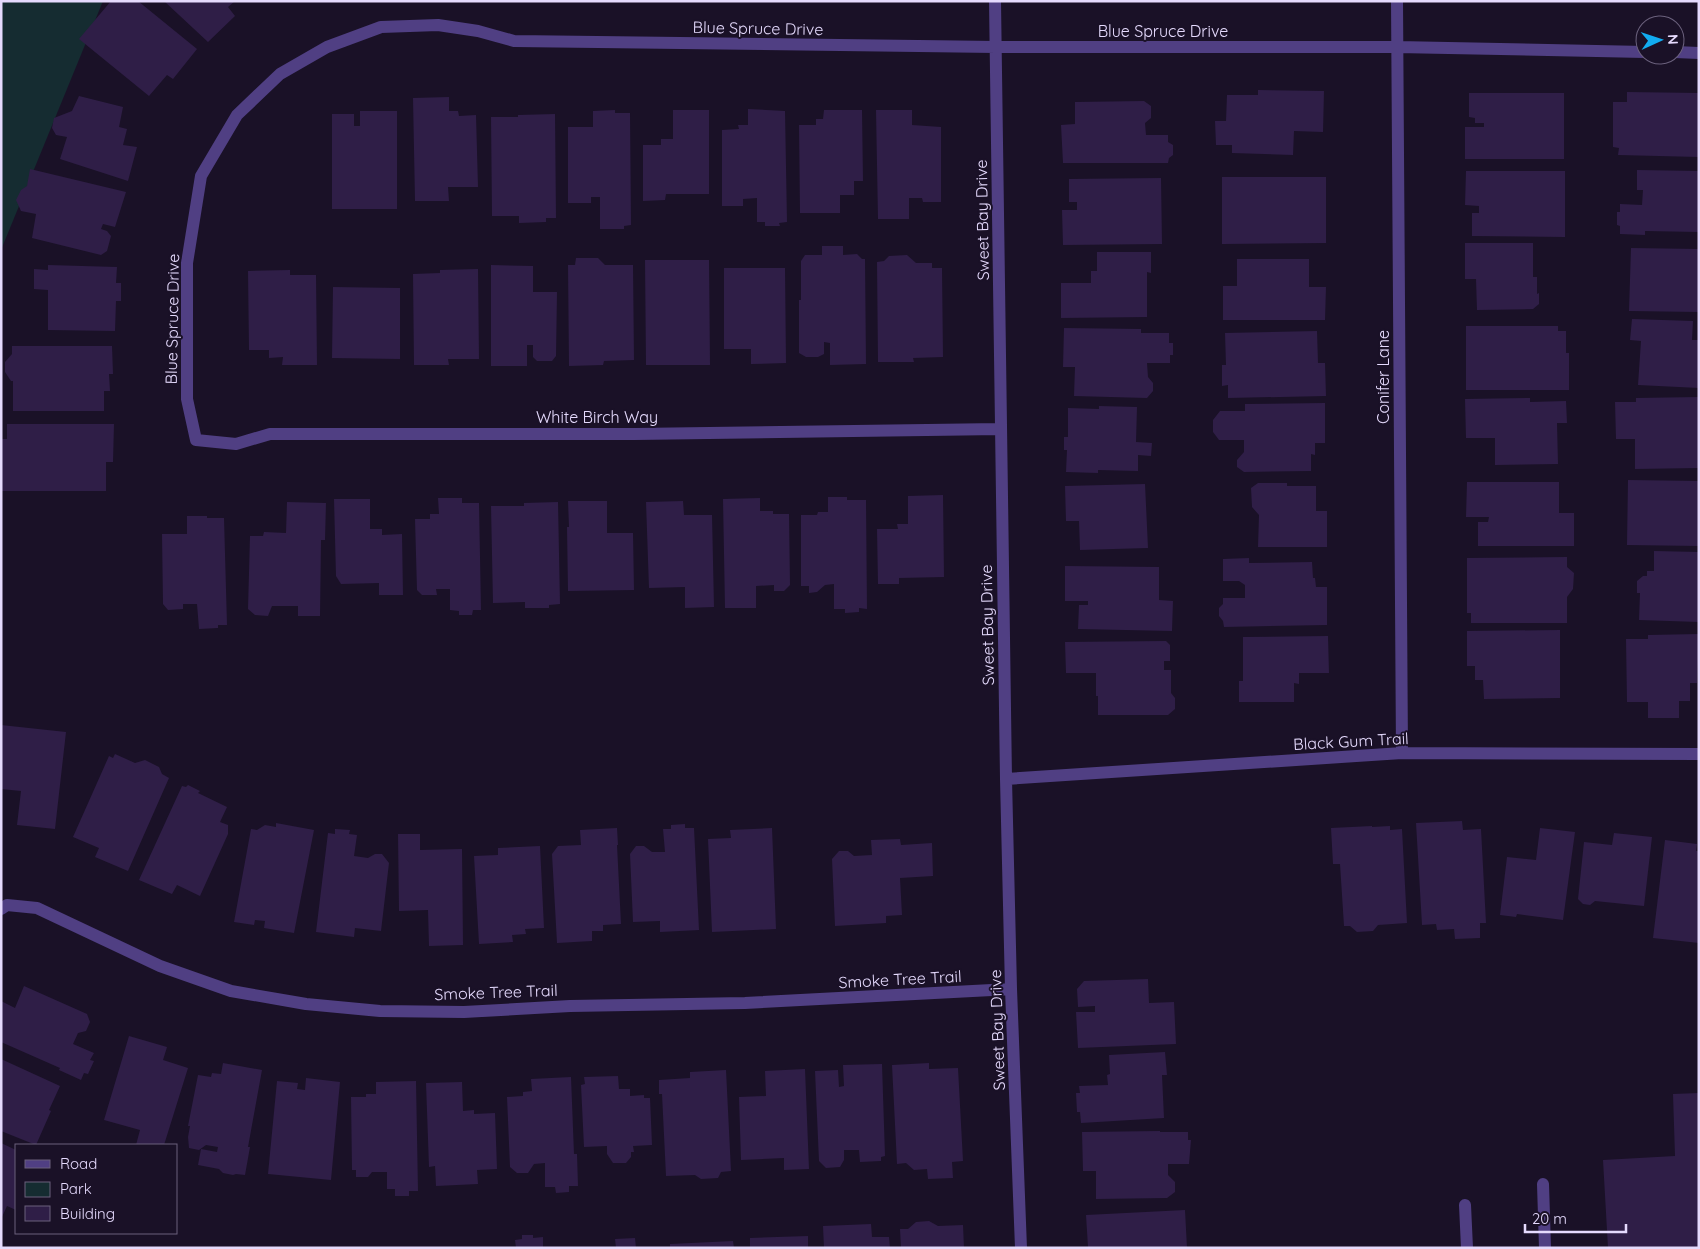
<svg xmlns="http://www.w3.org/2000/svg" width="1700" height="1249" font-family="Quicksand,sans-serif">
<rect width="100%" height="100%" fill="#1a1127"/>
<path fill="#152c31" d="M1 1H103L1 250Z"/>
<path fill="#2f1e47" d="M111 1H138L197 49 173 79 167 75 149 96 79 39Z
M164 1H235L228 7 235 16 208 42Z
M1258 90 1324 91 1323 132 1294 131 1293 155 1232 153V145H1216L1215 121H1226L1227 95H1258Z
M1627 92 1699 93V157L1618 155 1619 148 1613 147V102H1627Z
M1469 93H1564V159H1465V127H1484V123H1475V118L1469 117Z
M79 96 123 107 119 127 127 129 123 145 137 147 128 181 60 159 67 137 56 135 52 128 54 118 72 111Z
M449 97V111H458L459 116 476 115 478 187H448L449 201H415L413 98Z
M1144 101 1151 106V118L1145 123 1146 135H1168V142L1173 145V155L1169 158 1168 163H1063L1061 125 1075 124V102Z
M748 109 785 111 787 222 779 223 780 226H765V222H757V198L743 199V206H722V130L739 129 738 125H748Z
M615 110V113H630L631 225 624 226V229H600V197H591V203H568V127H593V111Z
M673 110H709V194H666L665 200 643 201V145H661V139H673Z
M824 110H862L863 181H854V195H840V213H800L799 125H816V119H823Z
M876 110H912V125L941 127V202H923L922 198H909V219H878Z
M360 111H397V209H332V114H354V126H360Z
M555 114 556 218H546V222L519 223V216H492L491 117H518V115Z
M30 169 126 192 115 227 103 224 101 229 107 231 111 236 107 251 101 255 32 238 36 214 21 211 16 200 21 190 27 186Z
M1637 170 1699 171V232L1645 231V235L1620 234V226L1617 225V212H1620V204L1642 205 1643 190H1637Z
M1466 171H1565V237L1472 236V213H1479V206L1465 205Z
M1222 177H1326V243L1222 244Z
M1161 178 1162 244 1063 245 1062 210H1077V202H1069V179Z
M1465 243H1533V277H1537V294L1539 293V304L1533 309 1477 310 1476 279H1465Z
M822 246H843V255L857 254 862 259H865L866 364 830 365V343L824 342V354L818 357H806L799 353V300H801V261L805 255H822Z
M1631 248 1699 249V312L1629 311Z
M1097 252H1151V273L1147 272V317L1061 318V283H1091V271H1097Z
M907 255 916 263H932V268H942L943 357 913 358 914 362H878L877 262 884 261 889 256Z
M576 258H598L605 265H633L634 360 604 361 603 365 569 366 568 265H575Z
M1237 259H1309V287H1326L1325 320H1223V286H1237Z
M645 260H709L710 365H646Z
M48 265 117 267 116 283H121V301H116L115 331 48 330V290L34 289V269L48 270Z
M491 265 533 266V292H557L556 356 552 361H537L533 357V345H527V366H491Z
M724 268H785L786 363 751 364V349H724Z
M478 269 479 359H448L449 365H414L413 274 440 273V270Z
M290 270V275H316L317 365H282L283 357 269 358V350H249L248 271Z
M333 287 400 288V359L332 358Z
M1632 319 1693 321 1692 340H1699V388L1638 385 1641 341 1630 340Z
M1466 326H1558V331H1566V353H1569V390H1466Z
M1064 328 1141 329V333H1169V343H1173V355H1170V363H1147L1148 377 1153 383V391L1147 398 1074 396 1075 367H1063Z
M1317 331 1318 363H1325L1326 396 1228 398V385L1222 386V365H1226L1225 333Z
M12 346H112L113 374H109L110 391H104V411H13V381H11L5 372V362L12 354Z
M1699 397V468L1635 469V439H1616L1615 402H1636V398Z
M1530 398V402L1566 401 1567 423H1557L1558 464 1495 465V438H1466L1465 399Z
M1325 403V443H1315V455L1311 454V471L1244 472 1237 467V460L1244 452V440H1219L1213 432V420L1220 411H1245V404Z
M1099 406 1137 407 1136 442 1152 443 1151 456 1138 455V471L1098 470V473L1066 472 1067 450H1064V437H1068V408L1099 409Z
M7 424H114L113 462H106V491H1V439H7Z
M1628 480 1699 481V546L1627 545Z
M1467 482H1559V513H1574V546H1478V522H1488L1489 517H1466Z
M1258 483H1287V486H1316V511H1327V547H1258L1259 515 1252 507 1251 488Z
M1145 484 1148 548 1080 550 1079 521H1066L1065 486Z
M943 495 944 577 899 578V584H878L877 529H898L897 524H908V496Z
M828 497H847V500H866L867 609 859 608V612L845 613V609H834V584L825 585 817 592 809 593V586H801V515H817L818 512H828Z
M438 498H462V503H479L481 610H473L472 615H459V611L450 610V589H436L437 595H422L417 590 415 519H430V514H439Z
M760 498V511H773V514H789L790 585 784 591H774V585L756 586V608H725L723 499Z
M334 499H370V529H382V535L402 534 403 595H379V583L341 584 336 576Z
M568 501H607V533H633L634 590 568 591 567 527H569Z
M683 501 684 515H712L714 607 685 608V587L649 588 646 502Z
M287 502 326 503 325 540H321L320 616H298V606H272L268 616 255 615 248 609 250 536H263L264 532 286 533Z
M558 502 560 604 549 605V608H525V602L493 603 491 506H524V503Z
M187 516H207V518H224L227 625H218V628L199 629 197 604H183V609L168 610 163 604 162 534H187Z
M1654 551 1699 552V622L1639 620 1640 593H1637V581L1643 576H1647V571H1654Z
M1567 557V567L1574 573 1573 589 1567 597V623H1471V613H1467V558Z
M1249 558V563L1312 562 1313 578H1315L1316 587H1327V625L1224 627 1223 621 1219 616V608L1223 604V598H1245V585L1239 581H1223V559Z
M1065 566 1159 567V600L1173 601 1172 631 1078 629 1079 605H1088V601H1065Z
M1560 630V698L1484 699 1483 680H1475V666H1467V631Z
M1699 634 1697 683H1690V701H1679V718H1648V702H1627L1626 639H1648V635Z
M1328 636 1329 673H1299V684L1294 683V702H1239V681H1243V637Z
M1166 641 1170 645V661H1164V670H1171V693L1175 698V709L1168 715H1098V696H1096V673H1066L1065 642Z
M1 725 66 732 55 829 17 825 21 791 1 789Z
M115 754 135 763 145 760 159 767 162 774 169 778 128 871 95 857 99 848 73 837 109 756 113 758Z
M188 785 200 791 198 793 227 807 220 822 228 825V834L200 896 177 885 172 894 139 880 182 786 186 787Z
M1462 821 1463 830 1481 829 1486 923H1480V938L1455 939 1454 929 1437 930 1436 924 1422 925 1416 823Z
M276 823 314 830 294 933 264 928 265 921 255 920 254 925 234 922 251 829 257 830 265 825 276 827Z
M685 824V828H694L699 930 660 932V921L633 922 630 854 636 846H644L652 852H665L663 829H671V825Z
M1372 826V827L1390 826V830L1402 829 1407 923 1378 925 1373 931 1357 932 1350 926H1344L1340 864H1333L1331 828Z
M617 828 618 845H617L621 924 603 925V931H592V941L557 943 552 854 558 846 581 845 580 830Z
M772 828 776 929 712 932 708 839 731 838 730 830Z
M1540 828 1575 832 1563 920 1517 914 1516 917 1500 915 1507 857 1536 860Z
M335 829 350 830 349 834 357 835 354 856 368 858 375 854H382L389 863 381 931 355 928 354 937 316 932 328 833 335 834Z
M1614 833 1652 837 1644 906 1595 901 1590 905 1583 904 1578 899 1584 842 1612 845Z
M398 834H420V850L462 849 463 945 429 946 428 910 399 911Z
M900 839 901 845 932 843 933 876 900 878 902 915 886 916V923L835 926 832 859 839 851H848L854 856 872 855 871 840Z
M1665 840 1697 844 1696 851H1699V943L1653 938Z
M540 846 544 928 525 929 526 934 512 935 513 942 479 944 474 856 498 855V848Z
M1148 979 1149 1003 1174 1002 1176 1044 1078 1048 1076 1012H1095V1006L1078 1007 1077 989 1084 981Z
M24 986 87 1014 90 1022 86 1031 78 1033 73 1044 94 1053 90 1060 94 1061 88 1074 84 1073 81 1080 59 1070 60 1068 1 1042V1001L15 1008Z
M129 1036 167 1047 163 1060 188 1068 164 1145H136L140 1130 104 1120Z
M1165 1052 1167 1075H1162L1164 1118 1081 1123 1080 1112H1077L1076 1093H1080L1079 1086 1108 1085 1107 1075 1110 1074 1109 1055Z
M1 1059 60 1086 49 1110 51 1111 36 1145 1 1131Z
M223 1063 262 1070 248 1147H250L245 1175 236 1174 233 1175 223 1173 219 1169 198 1165 201 1149 217 1152 218 1147 206 1145 199 1150 189 1148 188 1137 190 1126H188L198 1075 211 1077 212 1073 221 1074Z
M929 1063V1069L958 1068 963 1161 952 1162 953 1178 928 1179 927 1169 914 1170 906 1163 897 1164 892 1065Z
M882 1064 885 1156 881 1157V1161L860 1162 859 1150H844V1160L840 1167 826 1168 819 1161 815 1071 838 1070 839 1087 844 1086 843 1065Z
M805 1069 809 1169 784 1170V1158L741 1160 739 1097 766 1096 765 1071Z
M726 1070 731 1171 721 1172 718 1178 701 1179 695 1175 666 1176 662 1094H659V1080L690 1078V1072Z
M618 1076 619 1089H630V1096L644 1095V1098H650L652 1145 633 1146 634 1152H631V1157L626 1163H613L607 1154V1146L584 1147 581 1085 585 1084 584 1077Z
M571 1077 574 1154H577L578 1186H569V1192L556 1193 555 1187H545V1163L534 1164 528 1173H517L510 1167 507 1097 523 1096V1092L532 1091 531 1079Z
M306 1078 340 1082 331 1180 268 1174 277 1081 298 1083 297 1089 305 1090Z
M416 1081 418 1191H409V1196H395V1189H387V1172H372L368 1177H356V1170H352L351 1097H366V1094H376V1082Z
M462 1082 463 1111 474 1110V1114L495 1113 497 1169 477 1170 478 1184 436 1186 435 1166 429 1167 426 1083Z
M1699 1093V1248H1608L1603 1160 1675 1156 1673 1094Z
M1160 1131V1132H1188V1140H1191L1189 1164H1168V1175L1175 1182V1192L1167 1198 1096 1199V1171H1083L1082 1132Z
M1 1143 16 1150V1210L7 1206 1 1219Z
M1185 1210 1187 1248 1088 1247 1086 1215Z
M929 1221 938 1226 963 1225 964 1248H901L900 1229H908L916 1222Z
M871 1224 872 1237H889L890 1248H824L823 1226Z
M522 1235H533V1238L543 1237V1248H516L515 1240 522 1239Z
M808 1236V1248H750V1238Z
M635 1238 636 1248H616L615 1239Z
M733 1241 734 1248H670V1244Z"/>
<g fill="none" stroke-linecap="round" stroke-linejoin="round">
<path stroke="#503f83" stroke-width="12" d="M1543 1184 1545 1248
M1465 1205 1467 1248"/>
<path stroke="#503f83" stroke-width="12" d="M995 1 1006 779 1011 989 1021 1248
M1397 1 1402 753
M1675 52 1699 53
M1000 429 635 434H270L236 444 196 440 187 399V263L201 176 237 115 280 74 327 47 381 27 438 25 478 31 514 41 996 47H1397L1645 52
M1006 779 1402 753 1699 754
M1 909 7 905 37 908 160 966 231 991 306 1004 380 1011 464 1012 570 1006 745 1003 1011 989"/>
</g>
<g text-anchor="middle" dominant-baseline="central" stroke-width="4" stroke-linejoin="round" paint-order="stroke">
<g font-size="16" fill="#e5dafd" stroke="#1a1127">
<text transform="translate(758 28) rotate(1)">Blue Spruce Drive</text>
<text x="1163" y="31">Blue Spruce Drive</text>
<text transform="translate(982 220) rotate(-91)">Sweet Bay Drive</text>
<text transform="translate(172 319) rotate(-89)">Blue Spruce Drive</text>
<text transform="translate(1383 377) rotate(-90)">Conifer Lane</text>
<text x="597" y="417">White Birch Way</text>
<text transform="translate(987 625) rotate(-91)">Sweet Bay Drive</text>
<text transform="translate(1351 741) rotate(-3)">Black Gum Trail</text>
<text transform="translate(900 979) rotate(-3)">Smoke Tree Trail</text>
<text transform="translate(496 992) rotate(-2)">Smoke Tree Trail</text>
<text transform="translate(997 1030) rotate(-92)">Sweet Bay Drive</text>
</g>
</g>
<rect width="1700" height="1249" fill="none" stroke="#e5dafd" stroke-width="5"/>
<rect x="15" y="1144" width="162" height="90" fill="#1a1127" stroke="#6b617d"/>
<rect x="25" y="1160" width="25" height="8" fill="#503f83" stroke="#6b617d"/>
<text x="60" y="1169" font-size="15" fill="#e5dafd">Road</text>
<rect x="25" y="1182" width="25" height="15" fill="#152c31" stroke="#6b617d"/>
<text x="60" y="1194" font-size="15" fill="#e5dafd">Park</text>
<rect x="25" y="1206" width="25" height="15" fill="#2f1e47" stroke="#6b617d"/>
<text x="60" y="1219" font-size="15" fill="#e5dafd">Building</text>
<g transform="translate(1660 40) rotate(87)"><circle r="24" fill="#1a1127" stroke="#6b617d"/>
<path d="M0-4L9 19L0 12L-9 19Z" fill="#12acf1"/>
<text y="-8" font-size="14" font-weight="bold" text-anchor="middle" fill="#e5dafd">N</text>
</g>
<path d="M1525 1224v8h101v-8" fill="none" stroke="#e5dafd" stroke-width="2.5"/>
<text x="1532" y="1224" font-size="15" fill="#e5dafd" stroke="#1a1127" stroke-width="4" paint-order="stroke">20 m</text>
</svg>
